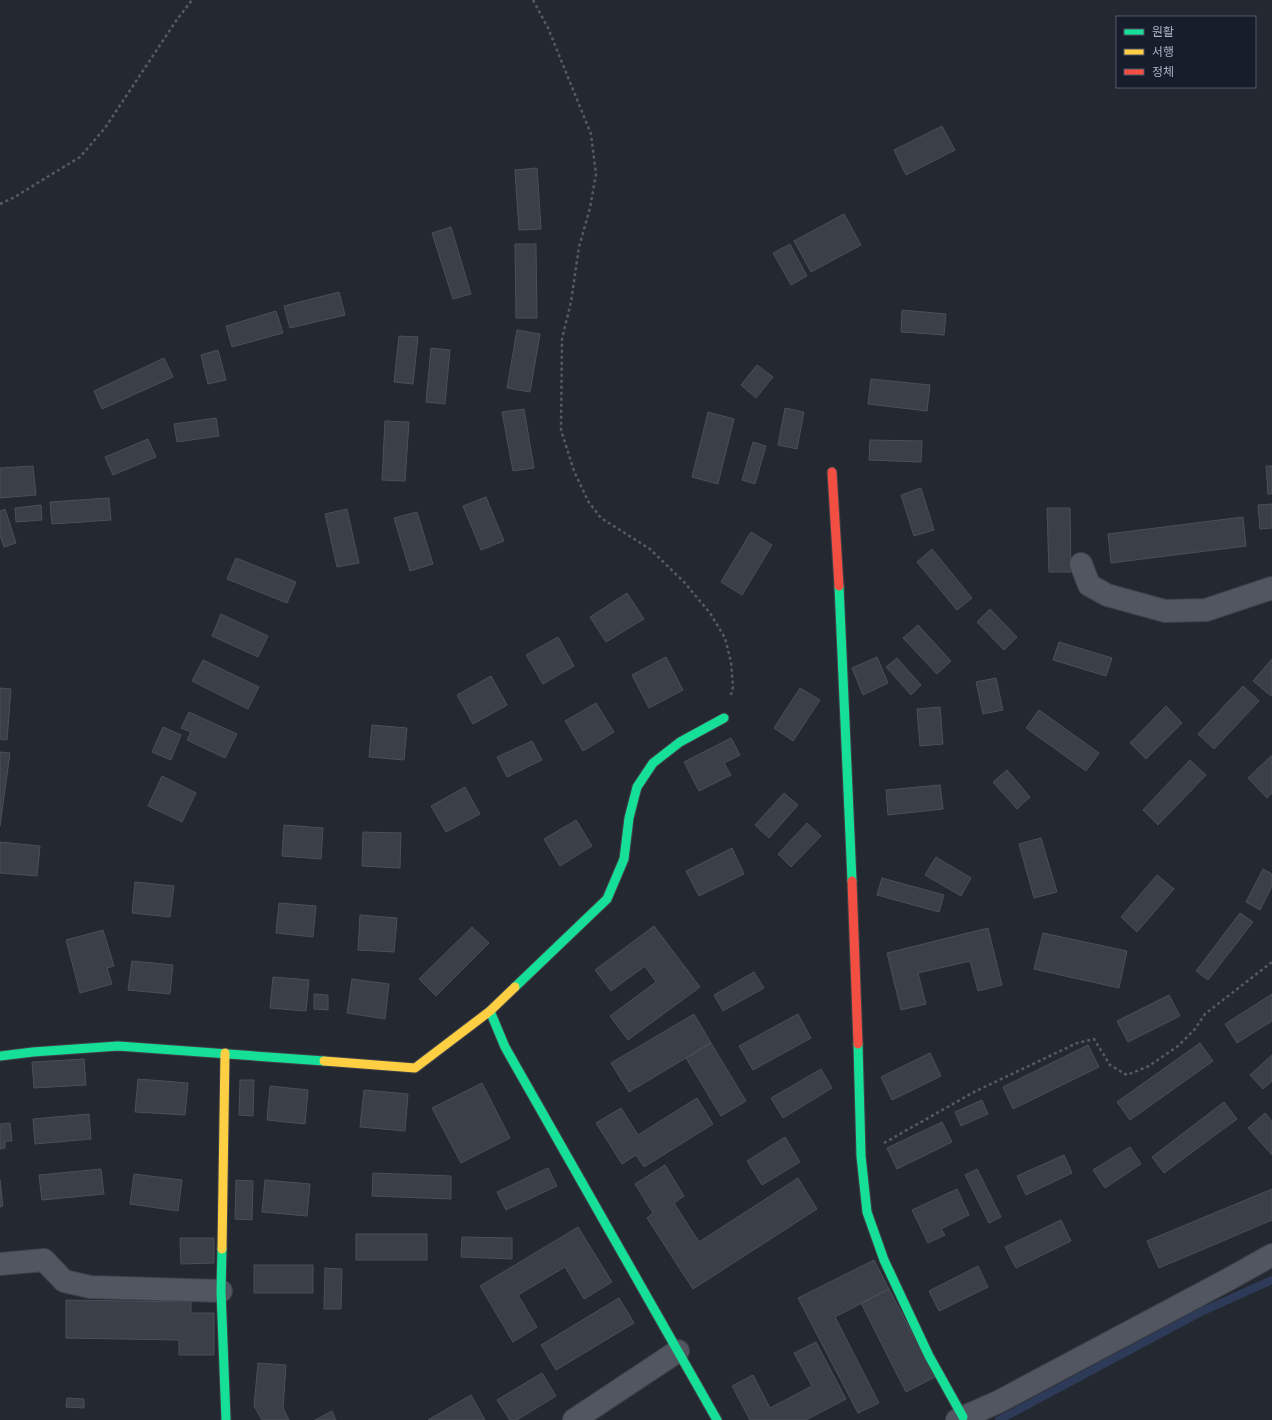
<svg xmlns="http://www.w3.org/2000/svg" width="1272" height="1420" font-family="Barlow,'Noto Sans KR',sans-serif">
<rect width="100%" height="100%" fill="#242830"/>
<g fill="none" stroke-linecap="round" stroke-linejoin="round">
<path stroke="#2e3b58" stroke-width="8" d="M999 1420 1203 1311 1272 1280"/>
</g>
<path fill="#3b3f47" stroke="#4b4f59" d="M942 126 955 150 906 175 894 150Z
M537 168 541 229 519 230 515 170Z
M844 214 861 245 811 272 794 241Z
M451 227 471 294 453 299 432 233Z
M515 244H536L537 318H516Z
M790 244 807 276 791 285 773 253Z
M339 292 345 315 290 328 284 306Z
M902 310 946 314 944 335 901 332Z
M276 311 283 333 232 347 226 326Z
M517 330 540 334 530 392 507 388Z
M399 336 418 337 413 384 394 382Z
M431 348 450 350 445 404 426 402Z
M218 350 226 380 208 384 201 355Z
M164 358 173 377 102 409 94 391Z
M757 365 773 377 756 398 741 385Z
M871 379 930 385 927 411 868 404Z
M785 408 804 412 797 449 778 445Z
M524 409 534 468 513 471 502 412Z
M708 412 734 419 718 484 692 477Z
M216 418 219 436 177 442 174 424Z
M385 421 409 422 405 481 382 480Z
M148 439 156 457 113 475 105 457Z
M870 440 922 441 921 462 869 460Z
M753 442 766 446 755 484 742 480Z
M33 466 36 495 0 498V468Z
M1266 466H1272V494H1268Z
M921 488 934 530 914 536 901 495Z
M486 497 504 541 481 550 463 506Z
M109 498 111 520 52 524 50 502Z
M1272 504V528L1260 529 1258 505Z
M41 505 42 520 16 522 15 508Z
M1047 508H1070L1071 572H1049Z
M5 509 16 543 4 547 0 535V511Z
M347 509 359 563 337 567 325 514Z
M417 512 433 564 410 571 394 518Z
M1243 517 1246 546 1111 563 1108 534Z
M751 532 772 545 742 595 721 582Z
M932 549 972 598 957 610 917 562Z
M236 558 296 582 287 603 227 579Z
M627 593 644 619 606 642 590 617Z
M990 609 1017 637 1004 650 977 622Z
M221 614 268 636 258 657 212 636Z
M918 625 951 661 937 674 903 638Z
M558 637 574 666 543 684 526 655Z
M1059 642 1112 658 1106 676 1053 660Z
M666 657 683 690 649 708 632 675Z
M877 657 888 683 863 695 852 668Z
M897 658 921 685 911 695 886 667Z
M1272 659V694L1271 696 1253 681Z
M203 660 259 687 248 709 192 681Z
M491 676 507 705 473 724 457 695Z
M996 678 1003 710 983 714 976 682Z
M1243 686 1259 701 1214 749 1198 734Z
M0 688 11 689 7 740 0 739Z
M800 688 820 700 793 741 774 728Z
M596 703 614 732 583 751 565 721Z
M1166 706 1182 723 1146 759 1130 743Z
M940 707 943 744 920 746 917 709Z
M1039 710 1099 753 1086 771 1026 728Z
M189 712 237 734 225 758 187 740 191 732 181 728Z
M372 725 407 728 404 760 369 757Z
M163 727 181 735 171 760 152 752Z
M731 738 740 755 724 763 731 775 699 791 684 762Z
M532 741 542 760 507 777 497 757Z
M0 752 10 753 0 826Z
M1272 755V793L1267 798 1248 778Z
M1190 760 1206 775 1158 825 1143 810Z
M1007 770 1030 797 1017 809 993 782Z
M162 776 196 793 182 822 148 806Z
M940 785 943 809 888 815 886 790Z
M465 787 480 814 446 832 431 806Z
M784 793 798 805 769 838 755 825Z
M576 820 592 846 560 866 544 839Z
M807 823 821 836 791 867 778 854Z
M284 825 323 828 321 859 282 856Z
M363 832 401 833 400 868 362 866Z
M1041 838 1057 892 1034 898 1019 844Z
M0 842 40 846 37 876 0 873Z
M732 848 744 874 699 896 686 871Z
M936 857 971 878 961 896 925 875Z
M1263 869 1272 874V886L1260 910 1246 902Z
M1157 875 1174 889 1137 932 1121 917Z
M882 878 944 895 939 912 877 895Z
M135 882 174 886 170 917 132 913Z
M279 903 316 906 313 937 276 933Z
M1240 913 1253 922 1208 980 1196 971Z
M360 915 397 918 394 952 358 950Z
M654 926 700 987 628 1040 610 1016 656 982 645 966 611 991 595 970Z
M472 927 489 943 436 996 419 979Z
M988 928 1002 985 978 991 970 961 918 973 926 1004 901 1010 887 953Z
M103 930 114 966 107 968 112 984 80 993 66 940Z
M1043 933 1127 951 1119 988 1034 969Z
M132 961 173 965 170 994 128 990Z
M754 972 764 988 723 1011 714 995Z
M273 977 309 980 306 1011 270 1008Z
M352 979 389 984 385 1019 347 1013Z
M314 994 328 995V1010L314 1009Z
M1272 994V1021L1237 1043 1225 1024Z
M1169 995 1180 1016 1128 1042 1117 1021Z
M694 1014 711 1043 629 1092 611 1063Z
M798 1014 811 1038 753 1070 739 1046Z
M711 1043 746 1101 721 1116 686 1058Z
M1200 1043 1213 1061 1130 1120 1117 1102Z
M1088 1045 1099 1067 1013 1109 1003 1087Z
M930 1053 941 1076 892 1100 881 1077Z
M1272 1055V1081L1263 1089 1250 1075Z
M84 1059 86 1085 34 1088 32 1062Z
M821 1069 832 1088 783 1118 771 1098Z
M138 1079 188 1083 185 1115 135 1112Z
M240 1080H254L253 1116 239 1115Z
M482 1083 510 1138 461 1163 432 1108Z
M270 1086 308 1090 305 1124 267 1120Z
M364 1090 408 1094 405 1131 360 1127Z
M697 1098 713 1124 644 1167 636 1155 622 1164 596 1123 621 1108 638 1135Z
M982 1100 988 1114 961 1126 955 1112Z
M1224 1102 1237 1119 1164 1173 1152 1157Z
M1265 1113 1272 1121V1155L1248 1128Z
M89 1114 91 1139 35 1144 33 1119Z
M942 1122 952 1142 897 1169 887 1148Z
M10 1123 12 1141H5V1148L0 1149V1124Z
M785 1137 800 1162 762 1185 747 1161Z
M1130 1147 1141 1164 1105 1188 1093 1170Z
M1064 1155 1072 1173 1026 1195 1017 1176Z
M665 1165 684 1196 674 1203 699 1242 798 1178 817 1209 693 1289 647 1218 653 1213 635 1184Z
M548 1168 557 1186 506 1210 497 1192Z
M101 1169 104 1194 42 1200 39 1175Z
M977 1169 1001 1217 989 1223 965 1175Z
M373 1173 451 1176V1199L372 1196Z
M134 1174 182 1180 178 1211 130 1204Z
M0 1180 3 1206 0 1207Z
M236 1180 253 1181 252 1220 235 1219Z
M265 1180 310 1184 307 1216 262 1212Z
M957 1189 969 1215 941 1229 945 1235 928 1243 912 1210Z
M1272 1189V1220L1159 1268 1147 1241Z
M1061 1220 1071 1241 1016 1268 1005 1247Z
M578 1227 612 1282 584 1299 565 1267 518 1295 537 1327 513 1342 480 1286Z
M356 1234H427V1260H356Z
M462 1237 512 1238V1259L461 1257Z
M180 1238H214V1263L181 1264Z
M874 1260 889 1289 835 1317 879 1403 858 1413 798 1298Z
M254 1265H313V1293H254Z
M978 1266 988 1287 939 1311 929 1291Z
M325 1268 342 1269 341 1309H324Z
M889 1289 935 1377 906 1392 861 1303Z
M619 1298 634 1323 556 1370 541 1345Z
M66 1300 191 1302V1313H214V1355H179V1340L66 1338Z
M816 1342 846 1399 806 1420H750L732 1386 753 1375 770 1408 812 1386 794 1353Z
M258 1363 286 1365 283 1408 289 1420H262L254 1406Z
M542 1373 556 1396 517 1420H510L497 1400Z
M471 1395 485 1420H428Z
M67 1398 84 1399V1408L66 1407Z
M332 1411 336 1420H315Z"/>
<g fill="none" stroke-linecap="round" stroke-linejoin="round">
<defs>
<path id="street" d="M1081 564 1089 585 1107 595 1165 611 1206 610 1272 588
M0 1264 44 1260 64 1281 90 1287 221 1291
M574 1420 678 1351
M957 1420 998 1402 1231 1278 1272 1255"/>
<path id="fast" d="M839 586 852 881
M515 987 607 899 624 859 629 818 637 787 653 763 680 742 724 718
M490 1011 505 1047 717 1420
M858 1044 861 1156 867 1212 884 1260 929 1356 963 1417
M0 1056 33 1052 118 1046 324 1061
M222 1249 221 1291 226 1420"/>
<path id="slow" d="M324 1061 415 1068 490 1011 515 987
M222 1249 225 1053"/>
<path id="jam" d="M832 472 839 586
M852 881 858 1044"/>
</defs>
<use href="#street" stroke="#404249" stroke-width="24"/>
<use href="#fast" stroke="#404249" stroke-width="11"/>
<use href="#slow" stroke="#404249" stroke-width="11"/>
<use href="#jam" stroke="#404249" stroke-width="11"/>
<path stroke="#565a63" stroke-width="2.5" stroke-dasharray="3 3" stroke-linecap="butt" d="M533 0 548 28 591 134 596 174 590 208 579 247 571 302 562 339 561 430 574 471 588 501 601 518 650 549 684 582 710 613 725 638 731 662 733 687 731 695
M0 204 13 198 80 157 105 128 176 21 192 0
M884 1143 974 1092 1077 1043 1094 1039 1110 1065 1127 1075 1149 1066 1178 1046 1195 1029 1205 1014 1272 962"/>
<use href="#street" stroke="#525660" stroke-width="22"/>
<use href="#fast" stroke="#16e098" stroke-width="9"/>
<use href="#slow" stroke="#ffcf43" stroke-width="9"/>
<use href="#jam" stroke="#f24e42" stroke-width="9"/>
</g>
<rect x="1116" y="16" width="140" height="72" fill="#171d2b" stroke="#525968"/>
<rect x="1124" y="29" width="20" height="6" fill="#16e098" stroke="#525968"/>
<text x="1152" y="36" font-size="12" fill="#abb2c4">원활</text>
<rect x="1124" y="49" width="20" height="6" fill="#ffcf43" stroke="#525968"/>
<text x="1152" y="56" font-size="12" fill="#abb2c4">서행</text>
<rect x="1124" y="69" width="20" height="6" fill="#f24e42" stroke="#525968"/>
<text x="1152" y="76" font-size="12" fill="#abb2c4">정체</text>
</svg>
